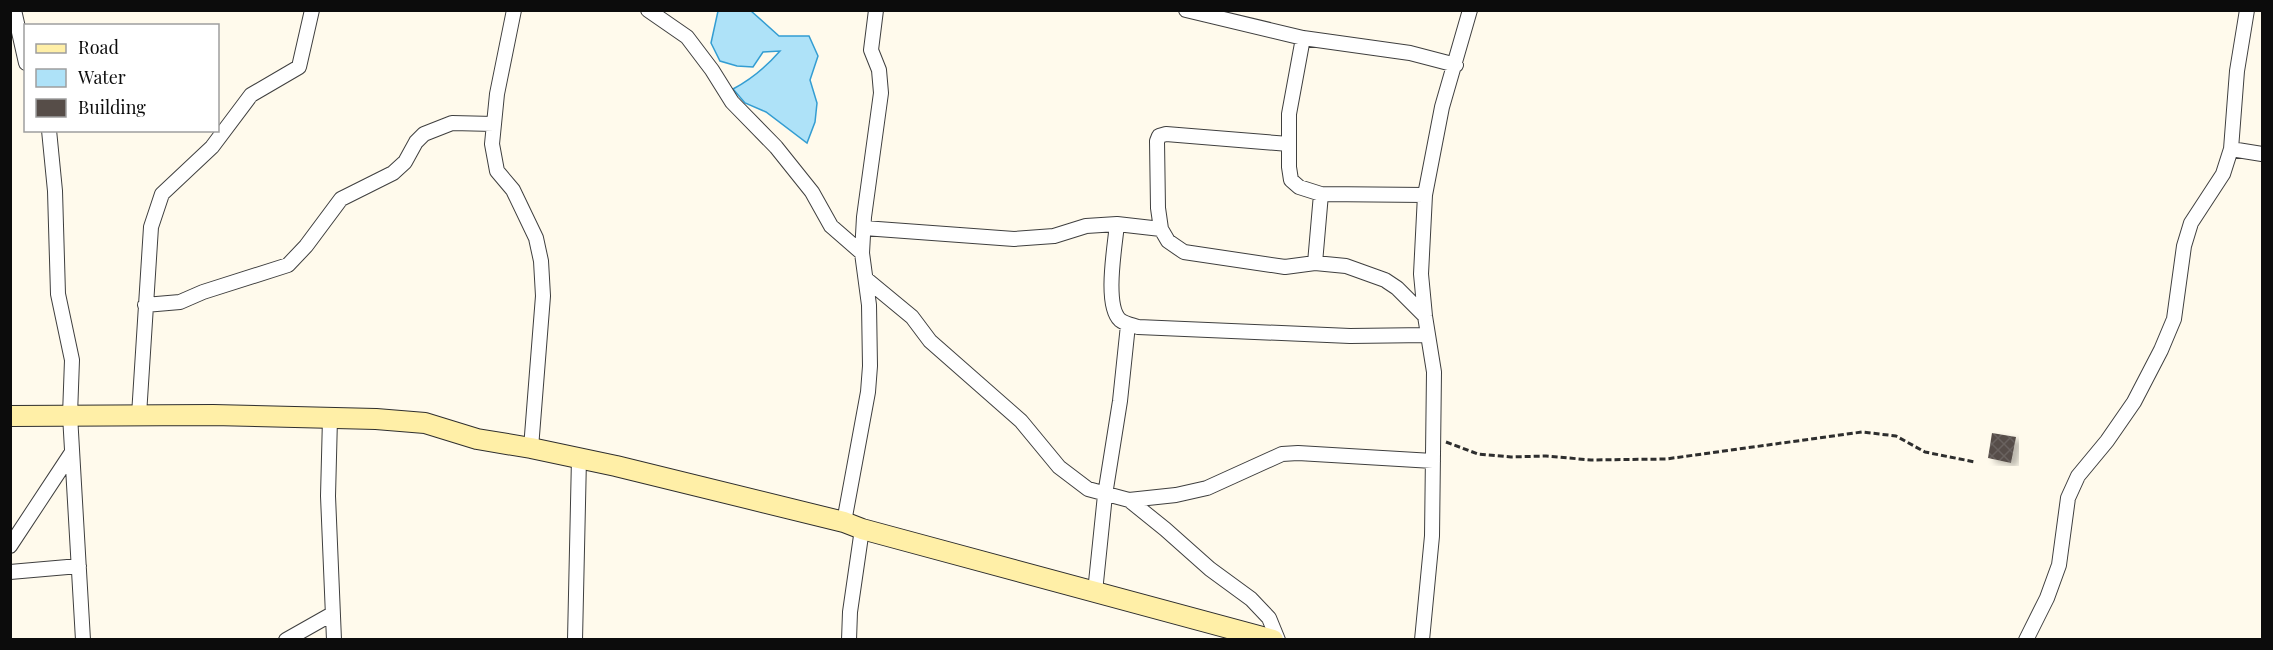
<svg xmlns="http://www.w3.org/2000/svg" width="2273" height="650" font-family="'Playfair Display',serif">
<defs>
<pattern id="building-cross-hatch" width="8" height="8" patternUnits="userSpaceOnUse" patternTransform="scale(1.5)"><rect width="8" height="8" fill="#564d48"/><path d="M0 0l8 8M0 8l8-8" fill="none" stroke="#69625e"/></pattern>
<filter id="shadow"><feDropShadow dx="6" dy="4" stdDeviation="3" flood-color="#0004"/></filter>
</defs>
<rect width="100%" height="100%" fill="#fffaec"/>
<path fill="#aee2f8" stroke="#339dd2" stroke-width="1.5" d="M718 11H751L779 36H809L818 56 810 80 817 103 815 122 807 143 766 112 745 103 733 89C752 79 766 67 780 51L763 52 753 67 737 66 720 61 711 43Z"/>
<path fill="url(#building-cross-hatch)" filter="url(#shadow)" d="M1992 433 2016 437 2011 463 1988 458Z"/>
<g fill="none" stroke-linecap="round" stroke-linejoin="round">
<defs>
<path id="street" d="M14 10 26 63
M514 10 497 94 492 144 497 171 513 190 536 238 541 261 543 296 531 448
M648 10 687 37 712 70 732 102 776 147 812 192 831 226 862 253
M1186 10 1303 38 1410 53 1456 65
M1303 38 1289 114V167L1291 180 1299 187 1321 194 1425 195
M49 130 55 191 58 294 72 360 70 415 83 640
M1289 144 1166 134 1159 136 1157 141 1158 208 1161 229 1168 241 1184 252 1285 267 1315 263 1346 266 1385 280 1397 288 1425 316
M2231 149 2262 154
M1117 224C1115 246 1104 305 1120 320 1125 324 1132 325 1138 327L1350 336 1428 335
M864 228 1014 239 1054 236 1086 226 1117 224 1161 229
M1315 263 1321 194
M866 279 912 317 930 341 1021 421 1059 467 1088 489 1129 500 1176 495 1207 488 1282 454 1298 453 1433 461
M145 305 180 302 203 292 288 265 306 246 341 199 393 173 405 162 416 142 424 134 452 123 494 124
M139 415 151 227 162 194 212 147 251 95 299 67 312 10
M330 418 328 496 334 640
M1129 500 1165 529 1210 569 1251 599 1269 618 1278 640
M844 522 868 392 870 366 869 305 862 253 864 217 881 93 879 70 871 50 876 10
M10 546 72 452
M10 572 79 566
M1095 592 1105 495 1120 401 1128 325
M286 640 332 614
M575 640 579 458
M849 640 850 612 862 529
M1422 640 1432 536 1434 372 1425 316 1421 274 1425 195 1442 107 1470 10
M2026 640 2047 598 2059 565 2068 498 2078 476 2107 441 2134 402 2161 350 2174 319 2184 246 2191 223 2223 174 2231 149 2237 71 2247 10"/>
<path id="secondary" d="M10 416 213 415 376 419 425 423 477 439 531 448 616 466 844 522 862 529 1273 640"/>
</defs>
<use href="#street" stroke="#3f3f3f" stroke-width="16"/>
<use href="#secondary" stroke="#2e2e2e" stroke-width="22"/>
<path stroke="#2e2e2e" stroke-width="3" stroke-dasharray="6 3" stroke-linecap="butt" d="M1446 442 1478 454 1511 457 1546 456 1591 460 1666 459 1862 432 1896 436 1925 452 1975 462"/>
<use href="#street" stroke="#fff" stroke-width="14"/>
<use href="#secondary" stroke="#ffefa7" stroke-width="20"/>
</g>
<rect width="2273" height="650" fill="none" stroke="#0c0c0c" stroke-width="24"/>
<rect x="24" y="24" width="195" height="108" fill="#ffffff" stroke="#9e9e9e" stroke-width="1.5"/>
<rect x="36" y="44" width="30" height="9" fill="#ffefa7" stroke="#9e9e9e" stroke-width="1.5"/>
<text x="78" y="54" font-size="18" fill="#0c0c0c">Road</text>
<rect x="36" y="69" width="30" height="18" fill="#aee2f8" stroke="#9e9e9e" stroke-width="1.5"/>
<text x="78" y="84" font-size="18" fill="#0c0c0c">Water</text>
<rect x="36" y="99" width="30" height="18" fill="#564d48" stroke="#9e9e9e" stroke-width="1.5"/>
<text x="78" y="114" font-size="18" fill="#0c0c0c">Building</text>
</svg>
